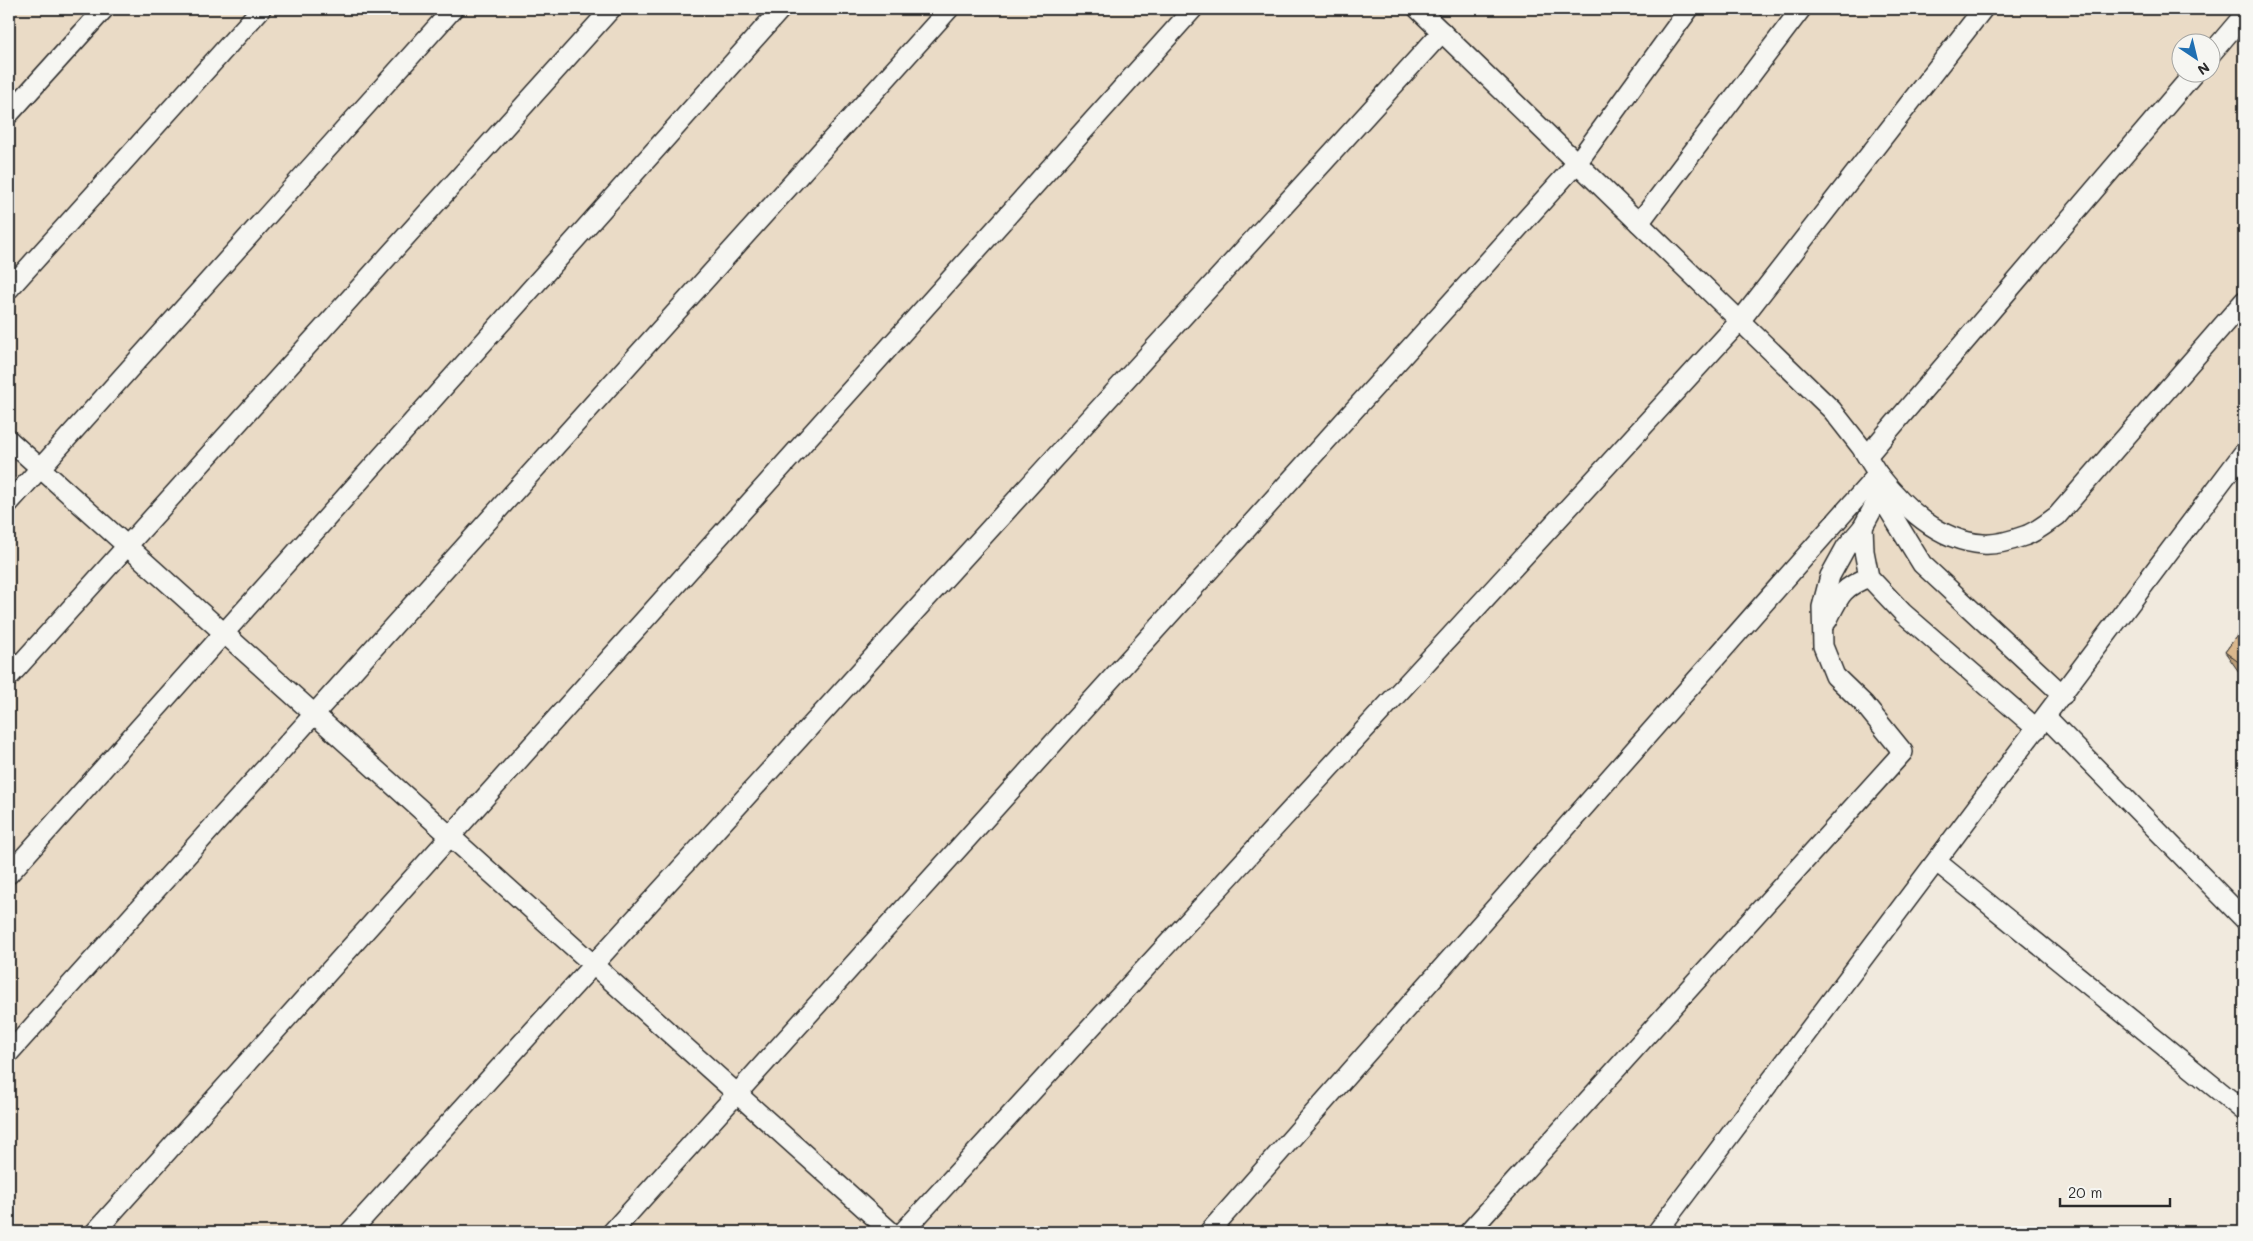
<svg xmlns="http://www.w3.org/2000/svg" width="2253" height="1241" font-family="Mali,sans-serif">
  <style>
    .built { fill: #eadbc6; fill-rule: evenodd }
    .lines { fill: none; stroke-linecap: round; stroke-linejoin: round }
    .lane-casing { stroke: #2b2b2b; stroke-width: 22 }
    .lane { stroke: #f6f6f2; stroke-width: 19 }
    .wall { fill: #bc9e79; stroke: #2b2b2b }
    .building { fill: #dbb88d; stroke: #2b2b2b }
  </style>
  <rect width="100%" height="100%" fill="#f1eade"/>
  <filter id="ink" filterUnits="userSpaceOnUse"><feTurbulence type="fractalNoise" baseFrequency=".02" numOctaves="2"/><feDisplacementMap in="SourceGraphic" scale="10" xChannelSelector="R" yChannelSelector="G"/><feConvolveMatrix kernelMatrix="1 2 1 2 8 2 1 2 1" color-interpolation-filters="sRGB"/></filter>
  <g filter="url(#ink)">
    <path class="built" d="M9,9h2235v443l-592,780h-1643zM2180,42h30v30h-30z"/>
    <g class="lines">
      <defs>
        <g id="lane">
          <path d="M1418,9l414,401 29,37 17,27v25l-15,28 -17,20 -16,29 -8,31 1,39 12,30 29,28 39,48 -434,480"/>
          <path d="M2210,55l34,-40"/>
          <path d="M9,114l95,-105"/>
          <path d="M1639,223l162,-214"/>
          <path d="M9,289l252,-280"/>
          <path d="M9,440l882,792"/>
          <path d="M1867,456l328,-384"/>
          <path d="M1878,474c26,33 60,67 105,70 12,1 30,-4 41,-8 11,-3 23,-13 33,-20l187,-215"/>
          <path d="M1881,486l6,21 35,57 141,131"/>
          <path d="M9,503l444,-494"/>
          <path d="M1863,527l1,24 5,26 34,36 134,116"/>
          <path d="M1827,621c13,-26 14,-33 42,-44"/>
          <path d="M9,677l602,-668"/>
          <path d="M2046,717l198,202"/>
          <path d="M1937,862l307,249"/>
          <path d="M9,874l772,-865"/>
          <path d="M9,1053l940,-1044"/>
          <path d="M95,1232l1098,-1223"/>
          <path d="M350,1232l1092,-1200"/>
          <path d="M612,1232l965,-1069 112,-154"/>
          <path d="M903,1232l837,-911 243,-312"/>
          <path d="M1209,1232l669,-758"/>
          <path d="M1657,1232l587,-780"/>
        </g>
      </defs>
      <use href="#lane" class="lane-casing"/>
      <use href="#lane" class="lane"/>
    </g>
    <path class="wall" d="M2244,626v51l-3,-2 -16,-23z"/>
    <path class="building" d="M2244,626v40l-19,-14z"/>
  </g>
  <rect width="2253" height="1241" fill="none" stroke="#f6f6f2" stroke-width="30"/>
  <rect x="15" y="15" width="2223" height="1211" fill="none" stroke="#2b2b2b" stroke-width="2" filter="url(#ink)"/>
  <g transform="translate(2196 58) rotate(145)"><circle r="24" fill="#f6f6f2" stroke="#a5a5a2"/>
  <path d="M0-4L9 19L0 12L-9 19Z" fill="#1f6fb2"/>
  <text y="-8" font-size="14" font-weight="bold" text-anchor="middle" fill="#2b2b2b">N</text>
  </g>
  <path d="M2060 1198v8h110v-8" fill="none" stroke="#2b2b2b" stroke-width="2.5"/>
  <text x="2068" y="1198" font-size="15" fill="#2b2b2b" stroke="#f6f6f2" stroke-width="4" paint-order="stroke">20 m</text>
</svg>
